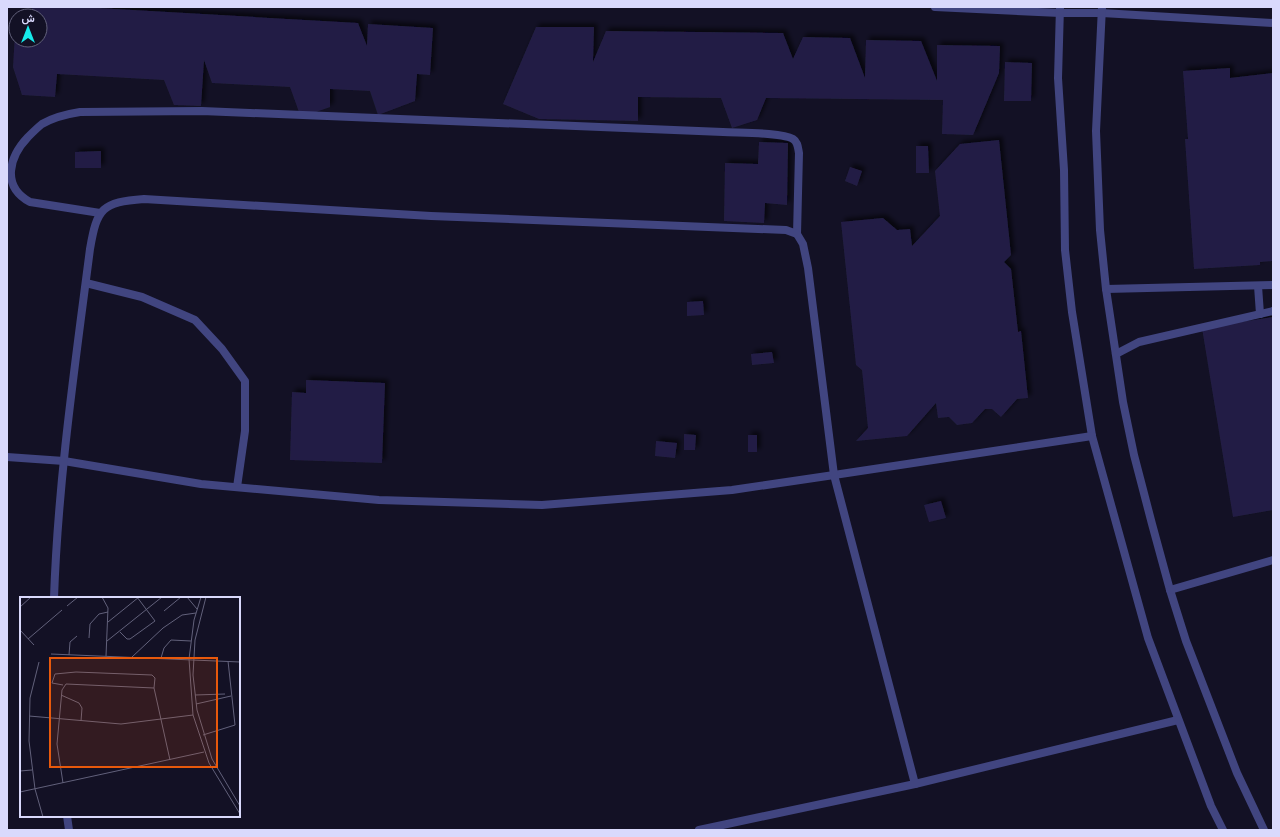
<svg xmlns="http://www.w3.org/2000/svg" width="1280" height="837" font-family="Signika,Vazirmatn,sans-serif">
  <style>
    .building { fill: #231f44; filter: url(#shadow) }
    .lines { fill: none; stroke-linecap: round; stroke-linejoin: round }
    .minor { stroke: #414580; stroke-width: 8 }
    .inset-road { fill: none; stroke: #62617b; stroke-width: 1 }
    .view { fill: #e8590c; fill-opacity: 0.15; stroke: #e8590c; stroke-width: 2 }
    .inset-edge { fill: none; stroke: #d9d9fc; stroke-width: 2 }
  </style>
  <defs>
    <filter id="shadow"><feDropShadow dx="3.5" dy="-3.5" stdDeviation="2" flood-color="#0009"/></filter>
  </defs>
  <rect width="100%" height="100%" fill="#131125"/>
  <g class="building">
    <path d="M32,7h48l278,16 9,23 1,-22 65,4 -3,47 -13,-1 -2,27 -37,14 -8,-24 -40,-2v18l-17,6 -14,-1 -9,-25 -78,-4 -8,-23 -3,46 -27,-1 -10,-25 -107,-6 -2,23 -33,-2 -9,-28 2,-34h1v7h24v-24h-8z"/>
    <path d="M536,27h58l-1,35 13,-31 177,2 10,26 10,-22 47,1 15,40 1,-38 55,1 16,40v-36l63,1 -1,27 -26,62 -31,-1 1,-34 -177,-2 -9,22 -25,8 -11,-30 -83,-1v24l-99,-2 -36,-15z"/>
    <path d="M1005,62l27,1 -1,38h-27z"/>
    <path d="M1230,68v10l43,-5v188l-13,1v3l-66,4 -9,-130h3l-5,-68z"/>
    <path d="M999,140l12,115 -7,7 7,7 7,63 3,-1 7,67 -11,1 -16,18 -9,-8h-7l-13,14 -15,2 -8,-8 -11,1 -2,-15 -29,33 -51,5 12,-13 -6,-58 -6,-5 -15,-143 42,-4 14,12 13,-1 2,17 28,-30 -5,-45 25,-27z"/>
    <path d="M759,142l29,1 -1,62 -22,-2 -1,20 -40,-2 1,-58 33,1z"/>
    <path d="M916,146h12l1,27h-13z"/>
    <path d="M101,151v17h-26v-16z"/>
    <path d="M850,167l12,4 -5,15 -12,-5z"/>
    <path d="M703,301l1,14 -17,1v-14z"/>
    <path d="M1273,317v193l-40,7 -31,-189z"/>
    <path d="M772,352l2,11 -22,2 -1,-11z"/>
    <path d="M306,380l79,3 -3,80 -92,-3 2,-68 14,1z"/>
    <path d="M684,434l12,1 -1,15h-11z"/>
    <rect x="748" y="435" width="9" height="17"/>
    <path d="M656,441l21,2 -2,15 -20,-2z"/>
    <path d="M941,501l5,17 -17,4 -5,-17z"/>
  </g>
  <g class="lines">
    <g class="minor">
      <path d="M935,7l125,6h42l171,10"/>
      <path d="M1060,7l-2,71 6,92 1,80 7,62 20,124 56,202 63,168 12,24"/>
      <path d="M1102,7l-6,124 4,99 6,59 17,113 11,53 18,69 18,66 16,51 51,132 27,57"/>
      <path d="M100,213l-70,-11c-29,-16 -21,-45 -2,-65 4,-4 9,-9 14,-13 12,-7 25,-10 38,-12l122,-1 521,21c16,1 58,0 70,7 5,3 5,9 6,14l-2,81"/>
      <path d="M86,283l56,14 53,23 27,29 23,32v50l-8,56"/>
      <path d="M1258,286l2,28"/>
      <path d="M1106,289l167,-4"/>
      <path d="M1116,354l23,-12 134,-31"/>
      <path d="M7,457l57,4 137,23 178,16 163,5 190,-15 102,-15 258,-39"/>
      <path d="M1170,590l103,-30"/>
      <path d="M54,598c4,-117 21,-233 36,-349 7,-41 12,-47 54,-50l287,17 355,14 11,4 6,10 5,24 26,207 81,309"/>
      <path d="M67,816l2,14"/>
      <path d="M699,830l216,-46 263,-64"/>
    </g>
  </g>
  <g transform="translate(20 597)">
    <rect width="220" height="220" fill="#131125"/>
    <path class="inset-road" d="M82,0l6,11 -2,48M167,0l10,12M181,0l-7,23 -5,39 4,56 16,48 31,51M186,0l-11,43 -2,35 4,35 15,49 28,47M47,9l11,-9M0,10l11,-10M144,14l17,-14M88,25l31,-25M0,33l14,15M100,35l7,7h3l25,-18 -18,-24M69,41l1,-14 9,-10 9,-2M8,42l34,-29M87,44l55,-44M31,57l189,8M49,58l1,-13 7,-6M112,60l31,-29 19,-13 14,-2M141,61l3,-10 7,-8 20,1M19,65l-9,36 -1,43 6,48 8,28M43,88l-11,-2 3,-9 21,-2 76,3 3,3 -1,10M41,98l18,8 3,5 -1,13M175,98l30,-1M176,107l35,-8M9,119l92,8 72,-9M183,138l32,-10 -7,-64M0,174l12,-1M43,186l-6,-39 5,-54 4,-6 88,4 16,72M0,195l184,-40"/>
    <path class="view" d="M30,61h167v109h-167z"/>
    <rect width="220" height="220" class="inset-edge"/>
  </g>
  <rect width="1280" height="837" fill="none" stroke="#d9d9fc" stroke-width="16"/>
  <g transform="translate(28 28)"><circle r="19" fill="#131125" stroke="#62617b"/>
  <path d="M0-3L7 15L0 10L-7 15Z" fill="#16eaea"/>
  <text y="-6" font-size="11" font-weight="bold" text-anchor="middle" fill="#d9d9fc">ش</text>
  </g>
</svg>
